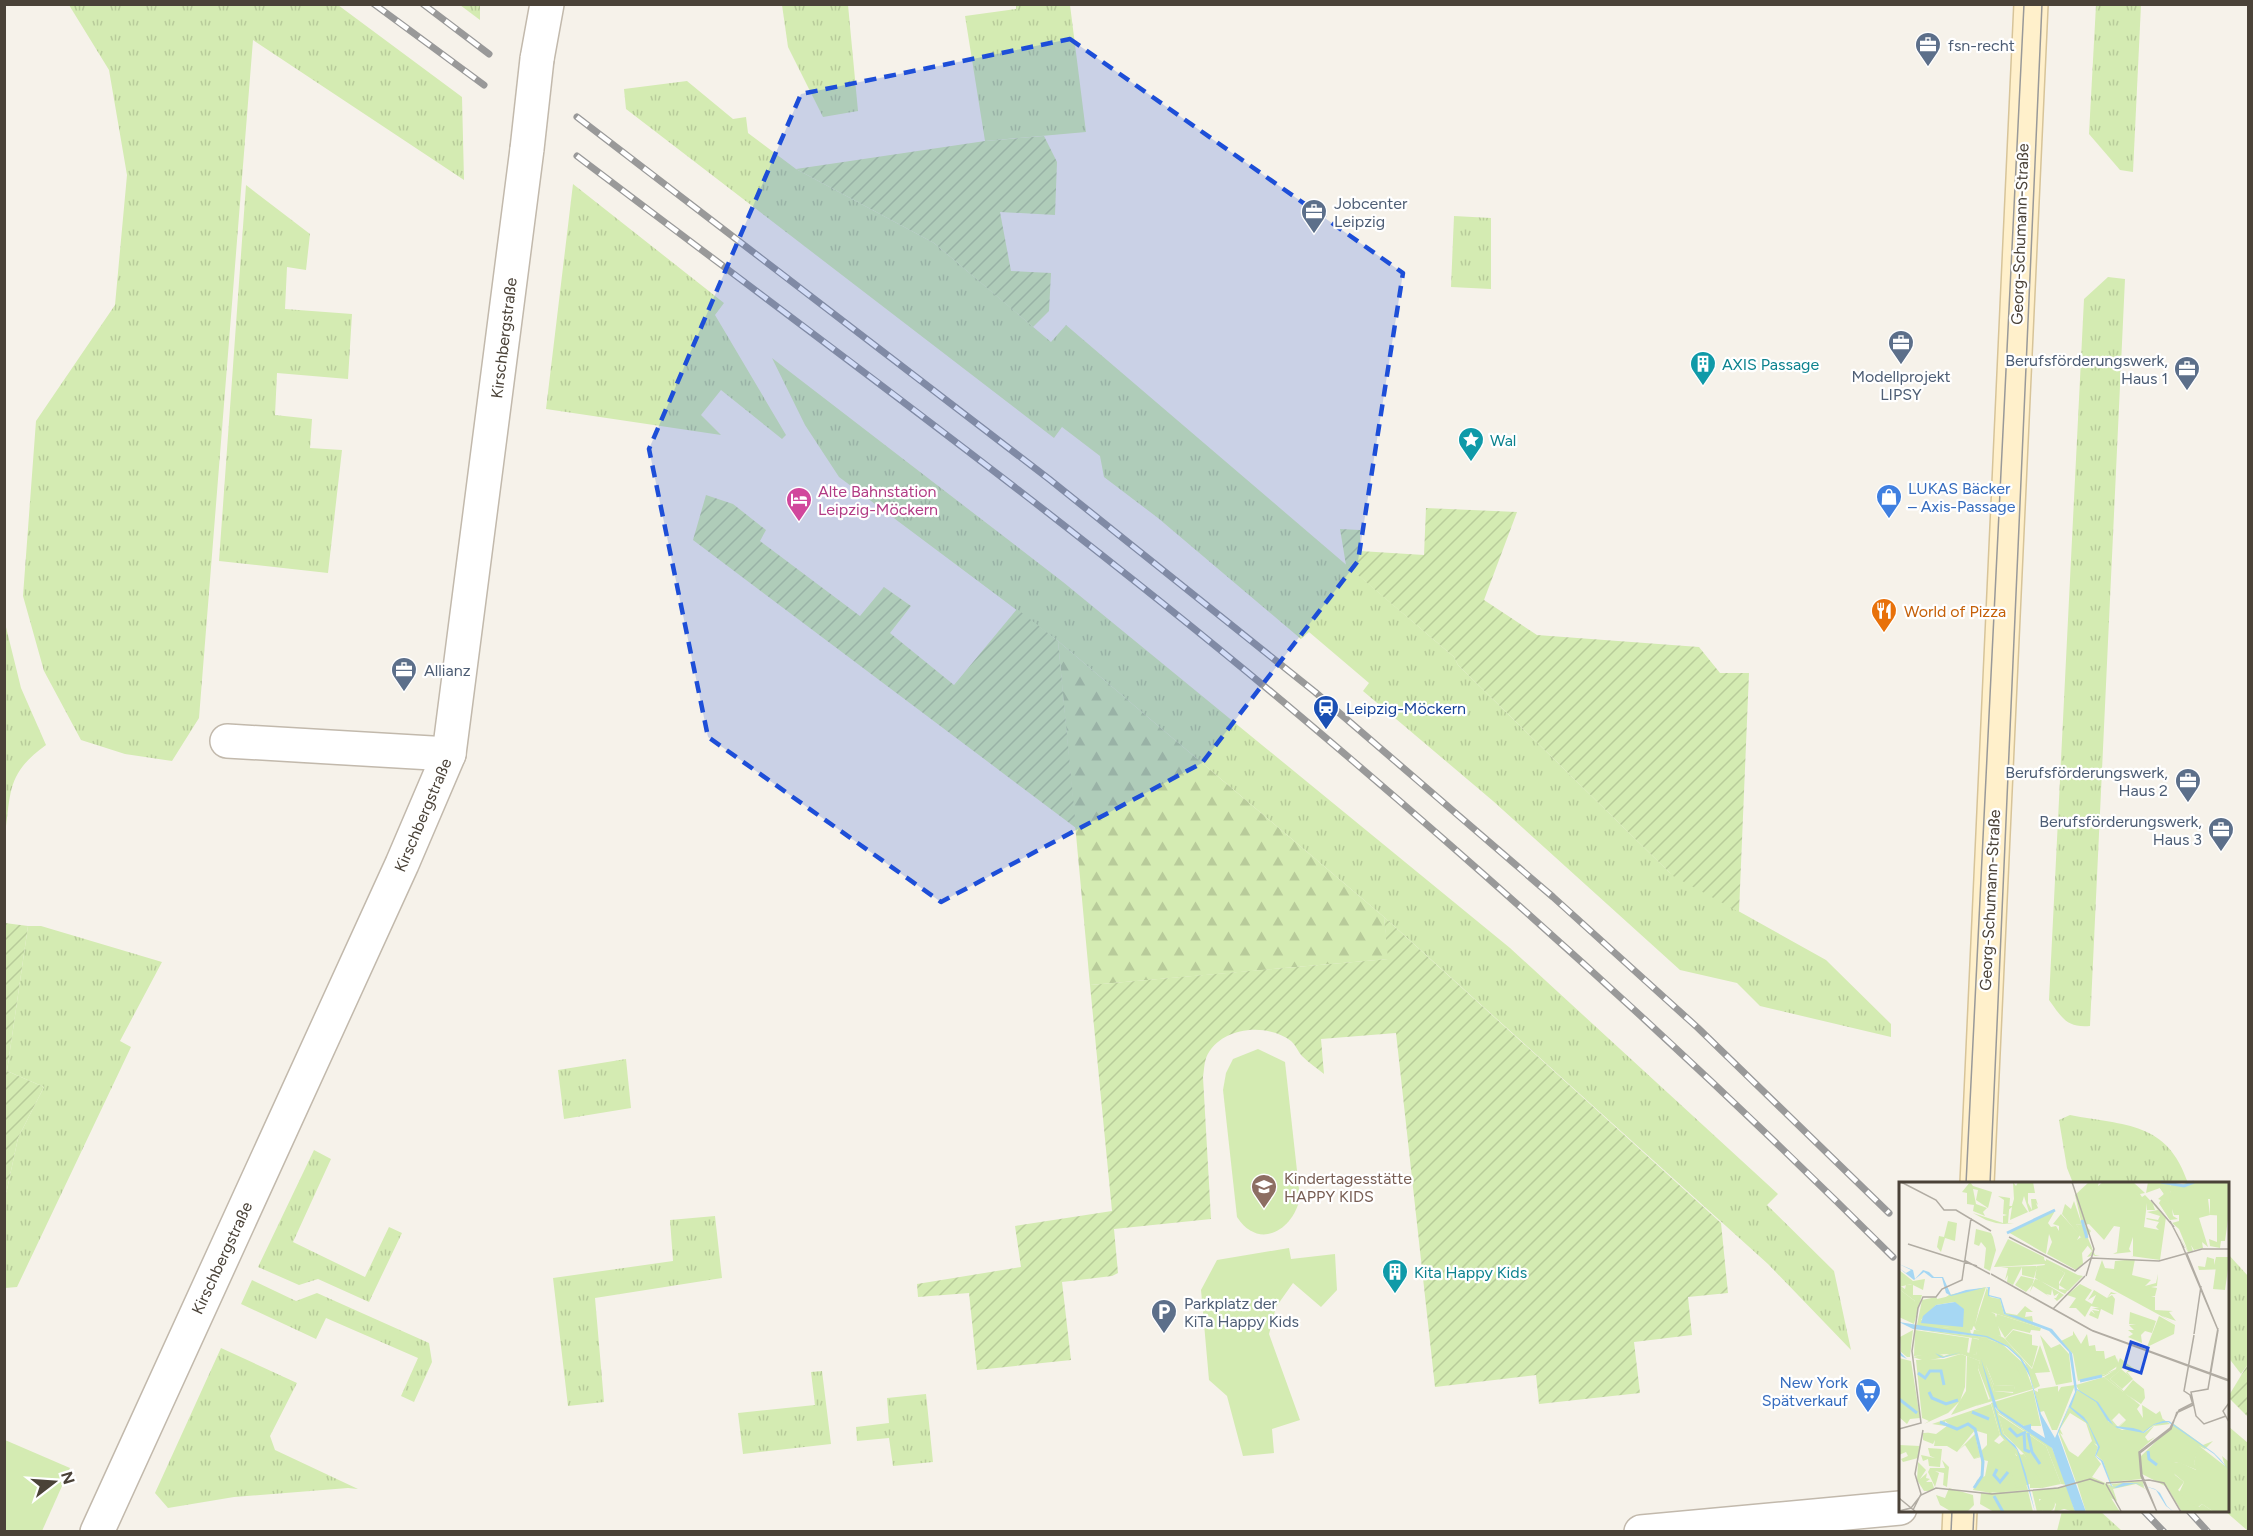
<svg xmlns="http://www.w3.org/2000/svg" width="2253" height="1536" font-family="Figtree,sans-serif">
  <style>
    .grass { fill: url(#grass-tufts) }
    .forest { fill: url(#forest-firs) }
    .park { fill: #d4ebb2 }
    .garden { fill: url(#garden-furrows) }
    .lines { fill: none; stroke-linecap: round; stroke-linejoin: round }
    .minor-casing { stroke: #c2b9ac; stroke-width: 36 }
    .secondary-casing { stroke: #d7c499; stroke-width: 36 }
    .minor { stroke: #fff; stroke-width: 33 }
    .secondary { stroke: #fff0cb; stroke-width: 33 }
    .tram { stroke: #999; stroke-width: 1.5 }
    .rail-casing { stroke: #999; stroke-width: 7 }
    .rail { stroke: #fff; stroke-width: 4.5; stroke-dasharray: 14; stroke-linecap: butt }
    .minor-bridge-casing { stroke: #c2b9ac; stroke-width: 36; stroke-linecap: butt }
    .minor-bridge { stroke: #fff; stroke-width: 33 }
    .marked { fill: #1d4ed8; fill-opacity: 0.2; stroke: #1d4ed8; stroke-width: 4.5; stroke-dasharray: 12 8; stroke-linejoin: round }
    .labels { text-anchor: middle; dominant-baseline: central; stroke-width: 4.5; stroke-linejoin: round; paint-order: stroke }
    .service-label { font-size: 16px; fill: #4e5e75; stroke: #fff; text-anchor: start }
    .street-label { font-size: 16px; fill: #4a4238; stroke: #fff }
    .culture-label { font-size: 16px; fill: #0d838f; stroke: #fff; text-anchor: start }
    .shop-label { font-size: 16px; fill: #366cbe; stroke: #fff; text-anchor: start }
    .hotel-label { font-size: 16px; fill: #b23c85; stroke: #fff; text-anchor: start }
    .food-label { font-size: 16px; fill: #c56008; stroke: #fff; text-anchor: start }
    .transit-label { font-size: 16px; fill: #164399; stroke: #fff; text-anchor: start }
    .education-label { font-size: 16px; fill: #785e54; stroke: #fff; text-anchor: start }
    .inset-river { fill: none; stroke: #a6d7f3; stroke-width: 3 }
    .inset-road { fill: none; stroke: #b1aca3; stroke-width: 1.5 }
    .view { fill: #1d4ed8; fill-opacity: 0.15; stroke: #1d4ed8; stroke-width: 3 }
    .inset-edge { fill: none; stroke: #4a4238; stroke-width: 3 }
  </style>
  <defs>
    <pattern id="grass-tufts" width="24" height="20" patternUnits="userSpaceOnUse" patternTransform="scale(1.5)"><rect width="24" height="20" fill="#d4ebb2"/><path d="M3 7l-1-3M5 7V3M7 7l1-3M15 17l-1-3M17 17v-4M19 17l1-3" fill="none" stroke="#b8cb9a"/></pattern>
    <pattern id="forest-firs" width="22" height="20" patternUnits="userSpaceOnUse" patternTransform="scale(1.5)"><rect width="22" height="20" fill="#d4ebb2"/><path d="M5 1l3.5 6h-7zM16 11l3.5 6h-7z" fill="#b8cb9a"/></pattern>
    <pattern id="garden-furrows" width="10" height="10" patternUnits="userSpaceOnUse" patternTransform="scale(1.5)"><rect width="10" height="10" fill="#d4ebb2"/><path d="M-1 1l2-2M0 10L10 0M9 11l2-2" fill="none" stroke="#b8cb9a"/></pattern>
  </defs>
  <rect width="100%" height="100%" fill="#f6f2ea"/>
  <g class="grass">
    <path d="M69,5h269l124,92 2,83 -211,-140 -54,678 -27,43 -47,-7 -44,-14 -37,-69 -21,-75 13,-175 79,-116 12,-130 -18,-105z"/>
    <path d="M460,5h20v15z"/>
    <path d="M782,5h66l10,106 -35,6 -35,-70z"/>
    <path d="M1016,5h54l16,127 -101,9 -20,-125 51,-7z"/>
    <path d="M2096,5h45l-8,167 -13,-2 -31,-36z"/>
    <path d="M687,81l46,38 13,-2 2,16 48,36 138,74 117,99 15,-17 388,332 4,8 212,208 156,87 65,64v13l-131,-31 -23,-23 -57,-13 -187,-169 -130,-110 6,-8 -60,-51 -8,7 -143,-121 -54,-41 -4,-21 -38,-29 -8,11 -428,-329 -2,-20z"/>
    <path d="M573,184l151,119 -9,12 71,120 -4,4 -61,-49 -20,25 20,20 -175,-26z"/>
    <path d="M246,185l64,49 -4,36 -19,-3 -2,42 67,5 -4,65 -71,-6 -2,42 37,4 -2,29 32,2 -14,123 -109,-12z"/>
    <path d="M1454,216l37,2v71l-40,-2z"/>
    <path d="M2108,277l17,2 -35,747c-23,2 -28,-8 -41,-26l35,-701z"/>
    <path d="M772,358l291,224 447,366 268,246 -11,11 67,66 17,79 -83,-86 -384,-347 -326,-276 -219,-164 -34,-52z"/>
    <path d="M5,623l16,65 25,57c-39,28 -35,46 -41,90z"/>
    <path d="M28,926h13l121,36 -42,79 11,6 -114,240 -12,1v-89l13,-61 26,-51 -37,-16z"/>
    <path d="M626,1059l5,49 -67,11 -6,-49z"/>
    <path d="M2070,1115c56,11 97,6 118,68h-115l-6,-15 -8,-48z"/>
    <path d="M314,1150l17,9 -38,83 72,35 24,-50 13,6 -33,69 -51,-23 -19,6 -41,-18z"/>
    <path d="M715,1216l7,62 -127,20 9,104 -36,4 -15,-128 120,-17 -3,-41z"/>
    <path d="M2228,1254l20,22v88l-7,10 -13,-17z"/>
    <path d="M252,1280l44,21 21,-8 112,50 3,19 -18,40 -13,-6 17,-38 -92,-40 -10,21 -75,-35z"/>
    <path d="M221,1348l76,35 -27,53 5,14 83,39 -10,-1 -114,9 -66,11 -13,-15z"/>
    <path d="M822,1371l9,73 -88,10 -5,-41 77,-8 -4,-33z"/>
    <path d="M926,1394l7,68 -40,4 -4,-28 -32,3 -1,-14 33,-4 -2,-25z"/>
    <path d="M2228,1426l20,17v88l-23,-20 3,-1z"/>
    <path d="M2062,1511h38l22,20h-65z"/>
  </g>
  <path class="forest" d="M1058,641l326,276 5,42 -299,26z"/>
  <g class="park">
    <path d="M1258,1049l27,13 15,136c-7,32 -41,53 -63,19l-14,-127 3,-17 7,-14z"/>
    <path d="M1289,1248l2,11 44,-5 2,36 -16,17 -28,-24 -17,24 -7,27 31,86 -28,9 2,24 -31,3 -16,-60 -18,-16 -8,-90 16,-30z"/>
    <path d="M5,1440l65,28 -28,63h-37z"/>
  </g>
  <g class="garden">
    <path d="M1044,136l13,26 -2,53 -55,-3 11,59 40,2 -2,38 -16,16 -99,-84 -138,-74 189,-28z"/>
    <path d="M706,495l27,9 33,26 -6,11 100,75 24,-29 27,19 -21,27 64,52 63,-76 41,32 18,187 -383,-288z"/>
    <path d="M1426,508l91,4 -33,88 53,35 162,12 21,26h29l-10,239 -66,-36 -215,-211 -4,-8 -108,-92 -6,-36 20,1v21l64,4z"/>
    <path d="M1384,917l337,306 7,70 -40,4 4,38 -58,7 6,51 -101,11 -3,-29 -101,12 -39,-354 -75,6 3,35c-7,-6 -15,-11 -22,-18 -4,-4 -6,-11 -11,-15 -25,-19 -72,-14 -85,17 -2,6 -2,13 -3,19l8,142 -97,10 4,44 -6,3 -50,6 9,78 -94,10 -8,-77 -51,4 -1,-13 104,-17 -6,-41 97,-15 -22,-226 298,-26z"/>
    <path d="M5,923l23,3 -21,145 37,16 -26,51 -13,61z"/>
    <path d="M2248,1364v53l-20,-20z"/>
  </g>
  <g class="lines">
    <defs>
      <g id="minor">
        <path d="M537,59l10,-55"/>
        <path d="M227,741l222,13"/>
        <path d="M97,1532l305,-668 47,-110 78,-605"/>
        <path d="M1641,1532l259,-24"/>
      </g>
      <g id="secondary">
        <path d="M1977,1184l54,-1180"/>
        <path d="M1959,1532l1,-22"/>
      </g>
    </defs>
    <use href="#minor" class="minor-casing"/>
    <use href="#secondary" class="secondary-casing"/>
    <use href="#minor" class="minor"/>
    <use href="#secondary" class="secondary"/>
    <g class="tram">
      <path d="M1966,1184l58,-1180"/>
      <path d="M1990,1184l52,-1180"/>
      <path d="M1951,1532l1,-22"/>
      <path d="M1973,1532l1,-22"/>
    </g>
    <defs>
      <g id="rail">
        <path d="M374,4l110,81"/>
        <path d="M423,4l66,50"/>
        <path d="M577,117l472,362 266,213 238,205 145,131 191,185"/>
        <path d="M577,156c243,184 490,364 723,560 205,173 403,352 593,541"/>
        <path d="M2143,1510l21,22"/>
        <path d="M2188,1510l20,22"/>
      </g>
    </defs>
    <use href="#rail" class="rail-casing"/>
    <use href="#rail" class="rail"/>
    <defs>
      <path id="minor-bridge" d="M527,149l10,-90"/>
    </defs>
    <use href="#minor-bridge" class="minor-bridge-casing"/>
    <use href="#minor-bridge" class="minor-bridge"/>
  </g>
  <path class="marked" d="M1070,39l333,234 -45,288 -156,202 -261,139 -233,-165 -59,-288 152,-355z"/>
  <defs>
    <symbol id="office-pin" viewBox="-11 -11 22 30"><path d="M0 17L-7.5 6A9.5 9.5 0 1 1 7.5 6Z" fill="#5c6f8a" stroke="#fff"/><path d="M-6-3h4V-5.5h4V-3h4V5H-6ZM-1-4.5V-3h2v-1.5ZM-6 0V1H6V0Z" fill="#fff"/></symbol>
    <symbol id="building-pin" viewBox="-11 -11 22 30"><path d="M0 17L-7.5 6A9.5 9.5 0 1 1 7.5 6Z" fill="#0f9aa8" stroke="#fff"/><path d="M-4-6H4V6H1V3H-1V6H-4ZM-2.5-4.3h1.7v1.8h-1.7ZM.8-4.3h1.7v1.8H.8ZM-2.5-1h1.7V.8h-1.7ZM.8-1h1.7V.8H.8Z" fill="#fff"/></symbol>
    <symbol id="sight-pin" viewBox="-11 -11 22 30"><path d="M0 17L-7.5 6A9.5 9.5 0 1 1 7.5 6Z" fill="#0f9aa8" stroke="#fff"/><path d="M0-6L1.8-2.2L6-1.7L2.9 1.2L3.7 5.4L0 3.3L-3.7 5.4L-2.9 1.2L-6-1.7L-1.8-2.2Z" fill="#fff"/></symbol>
    <symbol id="shop-pin" viewBox="-11 -11 22 30"><path d="M0 17L-7.5 6A9.5 9.5 0 1 1 7.5 6Z" fill="#3f7fe0" stroke="#fff"/><path d="M-5-2.5h2.3a2.7 3.5 0 0 1 5.4 0H5L5.5 6h-11ZM-1.5-2.5h3a1.5 2.3 0 0 0-3 0Z" fill="#fff"/></symbol>
    <symbol id="hotel-pin" viewBox="-11 -11 22 30"><path d="M0 17L-7.5 6A9.5 9.5 0 1 1 7.5 6Z" fill="#d1479c" stroke="#fff"/><path d="M-6-4.5h1.5V1H6V5H4.5V3h-9V5H-6ZM-4 0a1.8 1.8 0 1 1 3.6 0ZM.5 0V-2.5h3Q6-2.5 6 0Z" fill="#fff"/></symbol>
    <symbol id="restaurant-pin" viewBox="-11 -11 22 30"><path d="M0 17L-7.5 6A9.5 9.5 0 1 1 7.5 6Z" fill="#e8710a" stroke="#fff"/><path d="M-5-6h1v4h1v-4h1v4h1v-4h1v5L-1.5 .5V6h-2V.5L-5-1ZM5-6V6H3V1.5H1.5Q1.5-4 5-6Z" fill="#fff"/></symbol>
    <symbol id="station-pin" viewBox="-11 -11 22 30"><path d="M0 17L-7.5 6A9.5 9.5 0 1 1 7.5 6Z" fill="#1a4fb4" stroke="#fff"/><path d="M-3-6H3Q5-6 5-4V2Q5 4 3 4L4.5 6H3L1.5 4h-3L-3 6H-4.5L-3 4Q-5 4-5 2V-4Q-5-6-3-6ZM-3.5-4v3h7v-3ZM-3.5 1v1.5H-2V1ZM2 1v1.5H3.5V1Z" fill="#fff"/></symbol>
    <symbol id="school-pin" viewBox="-11 -11 22 30"><path d="M0 17L-7.5 6A9.5 9.5 0 1 1 7.5 6Z" fill="#8d6e63" stroke="#fff"/><path d="M0-5L7-2L0 1L-7-2ZM-4 1L0 2.5L4 1V4Q0 6-4 4Z" fill="#fff"/></symbol>
    <symbol id="parking-pin" viewBox="-11 -11 22 30"><path d="M0 17L-7.5 6A9.5 9.5 0 1 1 7.5 6Z" fill="#5c6f8a" stroke="#fff"/><path d="M-3.5-5.5H1a3.5 3.5 0 0 1 0 7H-1V5.5H-3.5ZM-1-3.4V-.6H.8a1.4 1.4 0 0 0 0-2.8Z" fill="#fff"/></symbol>
    <symbol id="supermarket-pin" viewBox="-11 -11 22 30"><path d="M0 17L-7.5 6A9.5 9.5 0 1 1 7.5 6Z" fill="#3f7fe0" stroke="#fff"/><path d="M-6-5.5h2.5l.6 2H6L4.5 2H-2.5L-4.4-4H-6ZM-1.5 3.2a1.3 1.3 0 1 0 .1 0ZM3 3.2a1.3 1.3 0 1 0 .1 0Z" fill="#fff"/></symbol>
  </defs>
  <g fill-rule="evenodd">
    <use href="#office-pin" x="1913" y="30" width="30" height="40"/>
    <use href="#office-pin" x="1299" y="197" width="30" height="40"/>
    <use href="#office-pin" x="1886" y="328" width="30" height="40"/>
    <use href="#building-pin" x="1688" y="349" width="30" height="40"/>
    <use href="#office-pin" x="2172" y="354" width="30" height="40"/>
    <use href="#sight-pin" x="1456" y="425" width="30" height="40"/>
    <use href="#shop-pin" x="1874" y="482" width="30" height="40"/>
    <use href="#hotel-pin" x="784" y="485" width="30" height="40"/>
    <use href="#restaurant-pin" x="1869" y="596" width="30" height="40"/>
    <use href="#office-pin" x="389" y="655" width="30" height="40"/>
    <use href="#station-pin" x="1311" y="693" width="30" height="40"/>
    <use href="#office-pin" x="2173" y="766" width="30" height="40"/>
    <use href="#office-pin" x="2206" y="815" width="30" height="40"/>
    <use href="#school-pin" x="1249" y="1172" width="30" height="40"/>
    <use href="#building-pin" x="1380" y="1257" width="30" height="40"/>
    <use href="#parking-pin" x="1149" y="1297" width="30" height="40"/>
    <use href="#supermarket-pin" x="1853" y="1376" width="30" height="40"/>
  </g>
  <g class="labels">
    <g class="service-label">
      <text x="1948" y="45">fsn-recht</text>
      <text x="1334" y="203">Jobcenter<tspan x="1334" dy="18">Leipzig</tspan></text>
      <text x="2168" y="360" text-anchor="end">Berufsförderungswerk,<tspan x="2168" dy="18">Haus 1</tspan></text>
      <text x="1901" y="376" text-anchor="middle">Modellprojekt<tspan x="1901" dy="18">LIPSY</tspan></text>
      <text x="424" y="670">Allianz</text>
      <text x="2168" y="772" text-anchor="end">Berufsförderungswerk,<tspan x="2168" dy="18">Haus 2</tspan></text>
      <text x="2202" y="821" text-anchor="end">Berufsförderungswerk,<tspan x="2202" dy="18">Haus 3</tspan></text>
      <text x="1184" y="1303">Parkplatz der<tspan x="1184" dy="18">KiTa Happy Kids</tspan></text>
    </g>
    <g class="street-label">
      <text transform="translate(2020 234) rotate(-88)">Georg-Schumann-Straße</text>
      <text transform="translate(504 338) rotate(-83)">Kirschbergstraße</text>
      <text transform="translate(423 815) rotate(-67)">Kirschbergstraße</text>
      <text transform="translate(1990 900) rotate(-87)">Georg-Schumann-Straße</text>
      <text transform="translate(222 1258) rotate(-65)">Kirschbergstraße</text>
    </g>
    <g class="culture-label">
      <text x="1722" y="364">AXIS Passage</text>
      <text x="1490" y="440">Wal</text>
      <text x="1414" y="1272">Kita Happy Kids</text>
    </g>
    <g class="shop-label">
      <text x="1908" y="488">LUKAS Bäcker<tspan x="1908" dy="18">– Axis-Passage</tspan></text>
      <text x="1848" y="1382" text-anchor="end">New York<tspan x="1848" dy="18">Spätverkauf</tspan></text>
    </g>
    <g class="hotel-label">
      <text x="818" y="491">Alte Bahnstation<tspan x="818" dy="18">Leipzig-Möckern</tspan></text>
    </g>
    <g class="food-label">
      <text x="1904" y="611">World of Pizza</text>
    </g>
    <g class="transit-label">
      <text x="1346" y="708">Leipzig-Möckern</text>
    </g>
    <g class="education-label">
      <text x="1284" y="1178">Kindertagesstätte<tspan x="1284" dy="18">HAPPY KIDS</tspan></text>
    </g>
  </g>
  <g transform="translate(1899 1182)">
    <rect width="330" height="330" fill="#f6f2ea"/>
    <path d="M190,0h10l-1,4 5,-4h30l12,11 -5,1 2,3 3,-2 21,22 -6,43 -29,-4h2v-19l-4,12 2,3 -18,2 4,-2 3,-25 -6,-1 -10,14 -15,-16 -4,1 6,6 -4,5 8,19 5,1h-5l-2,-1v-5l-2,6 -4,1 5,-6 -16,-27 6,1 -7,-30zM248,21v7h8l-2,-6 5,6 -11,2 13,4 -2,4 -11,-2 -1,1 13,3 -3,5 3,3 -15,-3zM295,0h35v17h-21l2,16 -11,3 9,29 -6,-5 1,6 -9,2 -3,-5 2,6 -5,1 -12,-22 12,21 -9,-22 -7,-6 7,-2v-6h-5l-2,-6 1,7 5,3 -8,1 -11,-17 10,-1 2,-18 10,3zM99,14l12,2 -2,25h6l-10,1 -8,-1 -10,-3 -13,-7 30,10v-7l4,-1 -4,-1 1,-14zM330,30l-4,29h-4l-1,7 -10,-2 -1,-7 8,3v-27zM142,76l24,15 -6,9v7l9,1 -3,4 -30,-16 2,-12 8,-1zM236,77l-3,16 19,5 -6,6 11,-3 2,-9 -1,12 -6,1 6,1 -2,8h-4l4,1v13l18,1 -4,1 7,9 -14,-5 14,8 -81,-44 7,-20 3,8 9,1 1,-8zM102,85l35,-1 1,1 -3,11 -12,-3v-8l-9,18 -6,-3 1,-7 -3,5 3,-12zM122,94l13,3 -2,7 3,-7 4,1 25,15 -7,6 -3,-3h2l3,-5 -5,3 -2,-7 -1,6 -5,-1 4,3 -17,-11 -3,6 2,-7 -6,7 -11,-7zM181,102l12,6 -7,10 7,4 4,-9 -8,5 6,-10 -8,-5 21,13 4,-6 6,2h-6l-4,4 5,-3 3,4 -2,16 -12,-6 -3,10 -9,-4 2,-4 4,3 -3,-4 7,1v-1l-7,-2h7l-8,-2 -6,11 -9,-9h-7l7,-10 -9,-3zM64,111l8,41 -56,-7 5,-3 30,4 14,-25 -9,-3 -20,4 2,-5zM16,147l63,7 23,7 23,21 9,25 -57,17 14,-7 -12,-31 2,-7 -19,-7 -36,7 -12,-4 22,-5 9,4 16,-6 16,5 3,-16zM87,183l8,20 21,1 -2,7 -19,-2zM75,148l17,1 13,7 28,31 8,-24 10,27 -15,1 5,13 -6,3 -9,-26 -17,-17 -35,-12zM219,176v5l2,-5 18,14h-11l6,7 -7,-6 3,-4 -4,-3 -15,13 30,26 -36,-28 11,-7 -11,6 -17,4 15,-5 -9,-6 10,6 13,-6zM176,203l-18,45h-5l-8,-19 -4,1 -6,-22 4,2v-3l20,-3v6l3,-5zM134,208l8,36h-17l-24,-14 -6,-9v4l6,6 17,11 5,4 25,15 5,5 15,37 -6,-1 -15,-38 -48,-33 6,21 17,21 7,35 -10,-33 -18,-22 -9,-32zM76,252l5,22 -6,3 -9,-14 -6,5z" fill="#d4ebb2" fill-rule="evenodd"/>
    <path d="M175,19l8,24 -6,-1 13,19 3,8 -30,-37 3,-10 6,5zM14,102v11h9l-8,29 -15,-7 1,-10 15,-6 -16,-12v-4l6,4 1,-4zM88,105l3,10 10,2 4,15 16,4 -14,-4 -2,-2 -1,-4 3,5 11,2 8,-9 8,6h-7l-1,5 7,-1 1,6 7,2 -18,-5 19,9 -50,-16 4,2 6,22 -25,-6 -2,-4 -4,3 9,-20 -4,16zM14,148l-3,27h-3l-6,-5 -1,-15zM16,148l54,8 -2,15 -53,3zM73,156l18,4v5l-10,-6 -4,14 -7,-1zM92,161l10,3 13,10 14,27 -5,-2 -10,-21zM62,172l5,2 -1,31 -5,14 -12,12 -24,11 5,-3 -7,-3 -6,-58 28,-1zM68,174l13,5 -2,8 11,32 -38,14 15,-24zM0,176l12,3 9,57 -10,1 -3,5 -8,-7zM87,184l8,19 21,1 -1,6 -20,-1zM222,187l12,10 -11,10 -12,-10zM178,208l20,12 12,20 3,-2 6,7 7,-7 -7,8 4,2 9,-2 13,5 19,-14 7,5 -16,2 -9,11 3,4 7,-4 -16,14 3,28 -32,3 -7,-21 -7,-6 3,-9 -5,-3 4,4 -3,9 6,8 -9,13 22,10 -3,-3 32,-3 1,7 -4,-3 7,5 -11,-6 -23,5 4,12 -41,-19 -18,-51zM171,231l16,10 6,18 -14,16 -9,-6 -9,-18 3,2 -3,-6zM92,222l9,31 -6,6 5,3 5,-4 9,7 15,43 -36,3 -19,-3 4,-10 8,-4 3,-15 -5,-1 1,2 -3,11v-16l-7,2 6,-3 -2,-8 3,3 6,-6v-11l-10,-3 -1,4 -1,-5 -9,-5 -11,4 -10,-8v5l-13,-2zM99,232l48,32 15,38 -19,4 -18,-34 -20,-20zM275,242l29,21 10,-4 -8,8 -6,-3 -5,17 3,7 -20,-8 -6,2 4,11 9,7 -6,8 21,17 3,-3 12,8h-32l-15,-25 -25,-13 -2,-17zM168,304l8,26 -11,-3 -10,3 2,-8 -5,-5h-12l4,13h-6l-5,-21zM129,309l5,21h-39l-14,-8 1,-11z" fill="#d4ebb2" fill-rule="evenodd"/>
    <path d="M317,85l12,2 -3,21 -12,-1z" fill="#d4ebb2"/>
    <path d="M295,0h35v34l-19,-1v-30l-40,6v29l-11,-17 5,-9 -4,-6zM0,88l14,11 12,-2 -2,11 -12,-6 -12,3zM87,105l-14,43 -55,-5 5,-25 14,-3 3,5 10,-7zM55,120l11,8 -2,17 -42,-7 15,-15zM0,107l16,12 -9,9 -7,-2zM231,130l26,9 -4,12 -7,-2 -4,4 1,8 -14,-6 5,-3 -5,-4h6l-5,-5h7l-7,-1zM114,148l19,5v10l6,1 -6,22 -27,-29zM299,263l27,21 -3,-10 7,6v50h-15l-12,-8 -5,4 -18,-15 5,-11 -13,-11v-8l8,-1 17,8 -2,-7zM125,272l16,26 2,8h-12v-4l-14,4 -8,-30zM186,299l17,3 18,28h-34l-9,-29zM140 322a8 8 0 1 1 16 0a8 8 0 1 1-16 0Z" fill="#d4ebb2" fill-rule="evenodd"/>
    <path d="M71,0l3,4 19,6 -4,16 -12,-8 2,-10 -5,-1 3,15 11,4 -4,4 2,4 -12,-5 1,-6 -7,-1v-11l-5,-1zM114,0l3,4 2,-4h15l2,11h-7v10l4,7 -1,-11h5l2,6 -2,-2 2,5 -9,4 -5,-16 -2,7 6,9 -18,8 2,-13 -5,4 1,-5h4l2,-7zM249,0h23l-2,21 -11,-4 6,-5 -4,-6 -14,5zM156,29l-7,12 3,4 5,-1 3,5v-5l-6,-2 8,-10 19,21 -3,5 4,-3 8,7 -7,9 1,11 -7,6 -29,-16 5,-12 -3,-8 -3,20 -38,-22zM49,39l9,2 -2,18 -10,-3 -4,14 -4,-5 2,-11 5,1zM77,47l15,4 2,4 3,13 -6,21 -6,-3 2,-20 -5,-6 -2,4 -5,-2zM109,57l36,18 1,7 -51,3zM308,75l7,2v6l2,-8h13l-1,12 -29,1 -1,-4 7,1zM147,77l32,16 5,1 -15,15 -9,-6 6,-12 -19,-11zM98,132l44,14 -1,3 -9,-1 -1,3 -17,-4 -8,9 -10,-17zM260,134l16,9 -1,9 -27,13zM174,149l8,13 6,-10 2,12 6,-1 1,6h8l1,8 10,-4 4,10 -13,9 -28,7 -5,-27 -12,-13 12,-6zM141,153l11,13 9,-4 9,10 3,28 -16,3zM205,195l36,28 -3,4 6,9 -1,-13 14,9 4,-3 3,9 -20,12 -24,-5 7,-7 -7,-7 -9,9 -12,-19 -17,-9 -5,-9zM234,198l11,9 1,9 -4,6 -18,-12zM52,241l3,6 15,-4 6,5 -18,22 -10,-6h-13l1,-6 -2,4 -10,-4v-7h5l-4,-1 12,2zM0,263l21,1 -2,12 -15,4 -2,-3 7,-3 -2,-4 -7,3zM29,266l14,1 -2,18 -11,-1 -1,-7 -5,2 -2,-6 14,3 -5,-2zM43,278l7,7 -2,20 -4,-2 1,-12 -9,-2 4,2 -4,14 -7,-15 2,-4h15zM19,280l8,8 -6,9 7,-6 -1,5 4,1 -4,3h6l2,6 -4,3h-6l-7,-11zM50,306l24,7 1,10 -7,7h-15l-12,-7 -4,-10 9,3z" fill="#d4ebb2"/>
    <path d="M0,82l14,6 2,9 8,-9 6,2 5,5h9l8,18 15,-5 24,-3 -1,8 12,3 5,16 11,2 35,13 20,24 5,36 21,13 16,24 19,2 7,2 3,2 11,-8 9,-3h6l45,32 6,6 9,11 -15,-16 -46,-32 -15,3 -9,8 -27,-5 -10,-8 -11,-18 -19,-12 -6,17 13,10 4,6 12,24 -4,9 7,5 9,25 3,1 8,-4h11l21,6 5,4 7,13 7,6 -8,-6 -10,-16 -20,-7 -20,5 -5,-2 -10,-25 -6,-5 3,-9 -10,-23 -19,-17 -11,27 28,78h-11l-23,-64 -52,-35 -5,-6 7,27 13,11 3,5 8,24 9,38 -18,-62 -16,-16 -20,-75 -20,-7 -18,6 -3,-1 -5,-4 -10,6h-18l-6,-3 -2,-5 8,8h18l10,-6 8,4 18,-5 20,7 17,50 26,17 7,-2v5l14,9 -15,-61 -10,-18 -13,-12 -21,-10 -73,-8 -14,-7 88,14 21,10 13,12 7,11 13,45 14,24 20,-46 -6,-40 -20,-21 -45,-17 -4,-15 -12,-3v-9l-37,9 -5,-3 -4,-15h-10l-8,-6 -10,8 -15,-12 7,5 5,-3zM56,120l9,7 -1,18 -42,-4 2,-7 13,-11z" fill="#a6d7f3"/>
    <path class="inset-river" d="M262,0l23,4 10,-4M183,38l5,18M108,51l48,-23M19,191l7,5 5,-7h11l3,14M181,199l22,-5M30,210l3,6 14,6 12,-4M0,217l18,14M73,230l17,7M41,240l17,7 11,-5 7,5 8,33 -1,14 -8,12M110,246l8,8 9,-4M129,251l4,19 8,12M125,252l1,16 5,2M249,269l1,8 8,6M98,287l-3,6 6,7 8,-10M95,314l9,16"/>
    <path class="inset-road" d="M2,0l35,18 8,10h12l35,21M173,0l22,67 -8,27M252,18l23,27M271,39l14,27M110,55l66,34 16,-13 68,3 43,-12h27M281,58l38,90 -10,59 -17,3 5,24 8,8 22,-8M9,62l69,22M288,72l31,76M65,78l26,14M92,92l102,57 136,50M115,105l77,43 138,50M154,127l32,-33M295,152l7,-48M311,192l8,-46M330,221l-6,8 6,11M277,231l17,-8 -3,-10 -6,-4 10,-56M0,247l22,-6 -9,-72 6,-43 5,-11h13l6,-8 20,-9 9,-62M207,301l43,-3 15,3 17,29M207,302l15,27M0,316l17,14M14,328l8,-16 -6,-20 8,-44M0,329l12,-3 10,-13 15,-7 56,6 66,-6 32,-9 14,5M258,330l-15,-37 -2,-22 31,-24 6,-17M258,330l-16,-36 -2,-24 31,-24 9,-18 14,-7"/>
    <path class="view" d="M232,160l17,6 -7,25 -17,-6z"/>
    <rect width="330" height="330" class="inset-edge"/>
  </g>
  <rect width="2253" height="1536" fill="none" stroke="#4a4238" stroke-width="12"/>
  <g transform="translate(54 1482) rotate(73)" stroke="#ffffff" stroke-width="4.5" paint-order="stroke">
  <path d="M0-4.5L10 22L0 15L-10 22Z" fill="#4a4238"/>
  <text y="-9" font-size="16" font-weight="bold" text-anchor="middle" fill="#4a4238">N</text>
  </g>
</svg>
